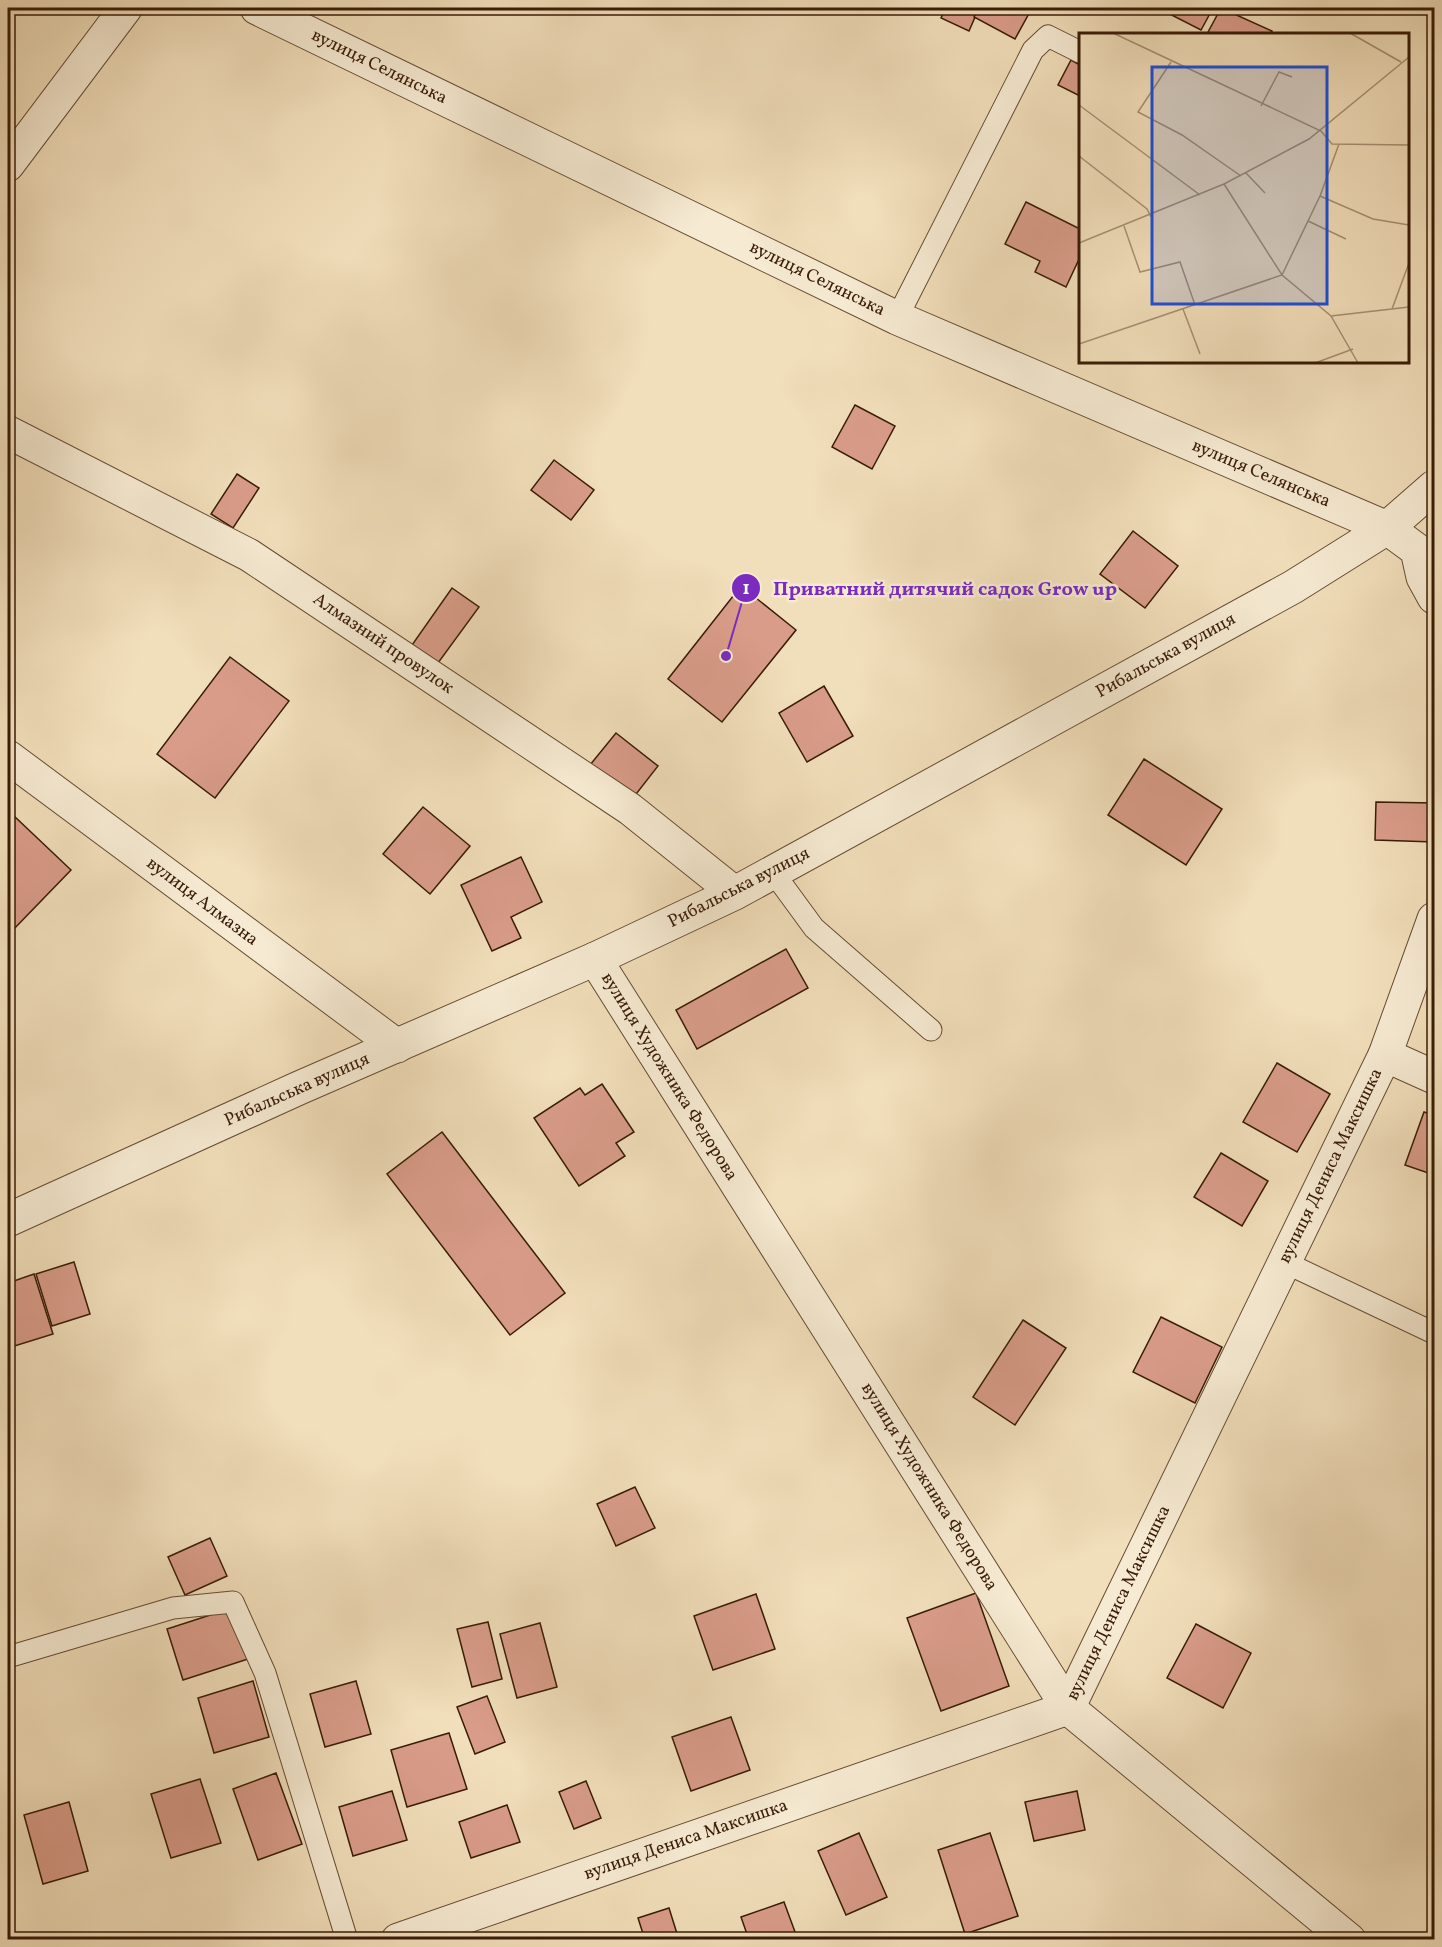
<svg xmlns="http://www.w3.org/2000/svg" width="1442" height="1947" font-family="Vollkorn,serif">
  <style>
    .building { fill: #d99c89; stroke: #391c07; stroke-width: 1.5 }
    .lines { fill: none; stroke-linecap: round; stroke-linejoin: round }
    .service-casing { stroke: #674c34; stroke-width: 23 }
    .pedestrian-casing { stroke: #674c34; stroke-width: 34 }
    .minor-casing { stroke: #674c34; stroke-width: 35 }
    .tertiary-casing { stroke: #674c34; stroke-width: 35 }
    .service { stroke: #f6ead2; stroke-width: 21 }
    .pedestrian { stroke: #f6ead2; stroke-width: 32 }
    .minor { stroke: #f6ead2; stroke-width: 33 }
    .tertiary { stroke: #f6ead2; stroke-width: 33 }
    .labels { text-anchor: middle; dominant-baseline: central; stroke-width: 5; stroke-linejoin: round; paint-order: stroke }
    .street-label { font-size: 18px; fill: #391c07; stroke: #f6ead2 }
    .inset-road { fill: none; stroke: #a79072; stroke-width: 1.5 }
    .view { fill: #1d4ed8; fill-opacity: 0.15; stroke: #1d4ed8; stroke-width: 3 }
    .inset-edge { fill: none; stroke: #391c07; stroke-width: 3 }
    .leader { fill: none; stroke: #7b2cbf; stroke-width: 2 }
    .callout-dot { fill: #7b2cbf; stroke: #f6ead2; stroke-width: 2 }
    .mark-label { font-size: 18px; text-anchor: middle; font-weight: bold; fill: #fff }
    .callout-label { font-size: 20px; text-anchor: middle; font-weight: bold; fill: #7b2cbf; stroke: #f6ead2; stroke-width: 5; stroke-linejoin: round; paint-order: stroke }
  </style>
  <rect width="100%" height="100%" fill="#f1deba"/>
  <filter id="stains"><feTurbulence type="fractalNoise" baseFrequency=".00333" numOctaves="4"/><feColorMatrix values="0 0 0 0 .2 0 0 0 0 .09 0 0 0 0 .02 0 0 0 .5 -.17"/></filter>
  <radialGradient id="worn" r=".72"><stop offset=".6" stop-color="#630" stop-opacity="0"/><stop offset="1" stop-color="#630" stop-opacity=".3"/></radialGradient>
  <g class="building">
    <path d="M946,8h33l-10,23 -28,-13z"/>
    <path d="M979,8h53l-17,31 -41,-22z"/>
    <path d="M1158,8h55l-12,22z"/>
    <path d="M1221,8l51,23 -2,3h-63z"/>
    <path d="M1071,60l9,5v31l-22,-11z"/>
    <path d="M1026,202l54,27v28l-14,30 -31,-15 5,-11 -35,-17z"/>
    <path d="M855,405l40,21 -23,43 -40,-22z"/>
    <path d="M554,460l40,30 -23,30 -40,-30z"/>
    <path d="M237,474l22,14 -26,40 -22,-14z"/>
    <path d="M1133,531l45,35 -33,42 -45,-34z"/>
    <path d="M741,586l55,44 -74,92 -54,-43z"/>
    <path d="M452,588l27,19 -41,56 -26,-18z"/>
    <path d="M230,657l59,44 -74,97 -58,-44z"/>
    <path d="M824,686l29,50 -46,26 -28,-49z"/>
    <path d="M616,733l42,33 -25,32 -43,-33z"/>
    <path d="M1144,759l78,50 -36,56 -78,-50z"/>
    <path d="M1376,802l58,1v39l-59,-2z"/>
    <path d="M423,807l47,39 -40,48 -47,-40z"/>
    <path d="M13,815l58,55 -61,63 -2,-3v-109z"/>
    <path d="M521,857l21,45 -31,15 10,21 -29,13 -31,-66z"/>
    <path d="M786,949l22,39 -111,61 -21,-39z"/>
    <path d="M1277,1063l53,31 -33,58 -54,-30z"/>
    <path d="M602,1084l32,48 -18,11 9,13 -46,30 -45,-68 46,-30 5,7z"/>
    <path d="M1424,1112l10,3v60l-29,-10z"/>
    <path d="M442,1132l123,161 -55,42 -123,-161z"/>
    <path d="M1221,1153l47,28 -26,45 -48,-29z"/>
    <path d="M74,1262l16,52 -38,12 -16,-52z"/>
    <path d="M34,1274l19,60 -45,14v-65z"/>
    <path d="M1161,1317l61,30 -27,56 -62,-31z"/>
    <path d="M1023,1320l43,28 -51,77 -42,-28z"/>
    <path d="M635,1487l20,41 -39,18 -19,-42z"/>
    <path d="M210,1538l17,38 -42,19 -17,-38z"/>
    <path d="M976,1593l33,93 -68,25 -34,-93z"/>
    <path d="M756,1594l19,55 -62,21 -19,-54z"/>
    <path d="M232,1608l16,51 -65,21 -16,-51z"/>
    <path d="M488,1622l14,57 -30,8 -15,-58z"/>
    <path d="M540,1623l17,64 -40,11 -17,-64z"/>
    <path d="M1196,1624l55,29 -28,55 -56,-30z"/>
    <path d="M253,1681l16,56 -55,16 -16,-55z"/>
    <path d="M356,1681l15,53 -46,13 -15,-53z"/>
    <path d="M487,1696l18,46 -30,12 -18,-47z"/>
    <path d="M731,1717l19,53 -59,21 -19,-54z"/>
    <path d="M449,1733l18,56 -60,18 -16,-57z"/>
    <path d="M276,1773l26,71 -44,16 -25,-71z"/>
    <path d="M200,1779l21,64 -50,15 -20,-64z"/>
    <path d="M586,1781l15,37 -27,11 -15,-37z"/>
    <path d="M392,1791l15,49 -54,16 -14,-49z"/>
    <path d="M1077,1791l8,39 -51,11 -9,-39z"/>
    <path d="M69,1802l19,69 -45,13 -19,-69z"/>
    <path d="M507,1805l13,37 -49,16 -12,-36z"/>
    <path d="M859,1833l28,64 -41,18 -28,-64z"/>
    <path d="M990,1833l28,83 -53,18 -27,-84z"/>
    <path d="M784,1902l14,38h-49l-8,-23z"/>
    <path d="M669,1908l10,32h-34l-7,-22z"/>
  </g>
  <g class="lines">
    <defs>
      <g id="service">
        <path d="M897,318l136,-268 15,-14 32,16"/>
        <path d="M773,872l41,56 117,102"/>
        <path d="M1284,1262l150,71"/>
        <path d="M8,1657l165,-49 60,-6 32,71 82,267"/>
      </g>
      <g id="pedestrian">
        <path d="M8,165l118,-157"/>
        <path d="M8,432l241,123 381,254 105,84"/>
      </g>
      <g id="minor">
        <path d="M257,8l640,310 490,210 30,22 6,27 11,20"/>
        <path d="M8,757l389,289"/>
        <path d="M595,959l473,749 281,232"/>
        <path d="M1385,1055l49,22"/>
        <path d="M398,1940l670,-232 317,-653 49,-136"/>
      </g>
      <path id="tertiary" d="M8,1220l291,-132 296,-129 140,-66 558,-306 94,-59 47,-41"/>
    </defs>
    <use href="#service" class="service-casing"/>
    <use href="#pedestrian" class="pedestrian-casing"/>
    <use href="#minor" class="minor-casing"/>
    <use href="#tertiary" class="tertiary-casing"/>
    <use href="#service" class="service"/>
    <use href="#pedestrian" class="pedestrian"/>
    <use href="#minor" class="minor"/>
    <use href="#tertiary" class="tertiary"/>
  </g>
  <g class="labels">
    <g class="street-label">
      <text transform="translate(379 67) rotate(26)">вулиця Селянська</text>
      <text transform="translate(817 279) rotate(26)">вулиця Селянська</text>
      <text transform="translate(1261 474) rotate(23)">вулиця Селянська</text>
      <text transform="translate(383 644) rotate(34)">Алмазний провулок</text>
      <text transform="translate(1166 656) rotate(-29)">Рибальська вулиця</text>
      <text transform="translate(739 888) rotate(-27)">Рибальська вулиця</text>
      <text transform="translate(202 902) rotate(37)">вулиця Алмазна</text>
      <text transform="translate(669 1077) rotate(58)">вулиця Художника Федорова</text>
      <text transform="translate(297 1090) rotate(-24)">Рибальська вулиця</text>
      <text transform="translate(1331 1166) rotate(-64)">вулиця Дениса Максишка</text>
      <text transform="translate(929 1487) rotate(58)">вулиця Художника Федорова</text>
      <text transform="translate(1119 1603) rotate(-64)">вулиця Дениса Максишка</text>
      <text transform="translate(686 1840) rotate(-19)">вулиця Дениса Максишка</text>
    </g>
  </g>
  <g transform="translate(1079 33)">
    <rect width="330" height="330" fill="#f1deba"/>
    <path class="inset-road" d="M34,0l208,98 11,13 77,1M271,0l51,29M92,29l-33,50 44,23 59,41M0,72l121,90M182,73l18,-34 13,5M0,123l68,53 4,8M167,140l19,20M145,151l58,91 49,41 27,47M241,163l53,23 36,6M229,188l38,18M45,193l16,46 40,-10 15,43M0,210l145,-59 85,-45 100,-82M104,276l17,45M313,276l17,-46M252,283l78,-9M0,311l203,-69 38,-79 19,-52M236,330l38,-14"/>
    <path class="view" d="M73,34h175v237h-175z"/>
    <rect width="330" height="330" class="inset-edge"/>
  </g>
  <path class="leader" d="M726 656L746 588"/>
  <g class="callout-dot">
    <circle cx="726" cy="656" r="6"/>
    <circle cx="746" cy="588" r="15"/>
  </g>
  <g class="mark-label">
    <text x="746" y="594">1</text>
  </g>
  <g class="callout-label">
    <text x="945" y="595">Приватний дитячий садок Grow up</text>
  </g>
  <rect width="1442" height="1947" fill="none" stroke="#f1deba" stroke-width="30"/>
  <rect x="9" y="9" width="1424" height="1929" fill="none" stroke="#391c07" stroke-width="3"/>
  <rect x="15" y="15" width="1412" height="1917" fill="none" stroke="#391c07" stroke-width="1.5"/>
  <rect width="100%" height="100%" filter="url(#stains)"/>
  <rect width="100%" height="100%" fill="url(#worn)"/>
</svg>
